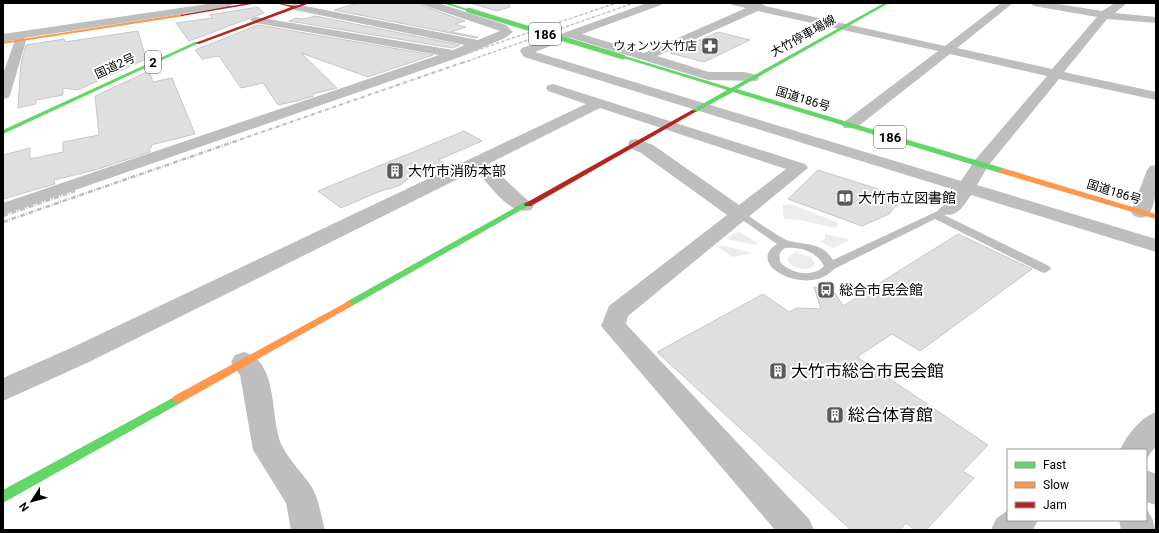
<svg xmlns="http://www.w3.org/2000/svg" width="1159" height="533" font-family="Roboto,'Noto Sans JP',sans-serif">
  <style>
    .green { fill: #ececec }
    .building { fill: #dfdfdf; stroke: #c7c7c7 }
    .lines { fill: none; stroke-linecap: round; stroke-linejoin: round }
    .lane { fill: #bebebe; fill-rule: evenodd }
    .street { fill: #bebebe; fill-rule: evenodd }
    .fast { fill: #63d668; fill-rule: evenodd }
    .slow { fill: #ff974d; fill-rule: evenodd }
    .jam { fill: #b3261e; fill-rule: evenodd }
    .rail-far2 { stroke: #bebebe; stroke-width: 1.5; stroke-dasharray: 3 1 0.5 1; stroke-linecap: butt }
    .rail-far1 { stroke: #bebebe; stroke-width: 2; stroke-dasharray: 4 1.5 0.5 1.5; stroke-linecap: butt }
    .rail { stroke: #bebebe; stroke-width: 2.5; stroke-dasharray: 5 1.5 1 1.5; stroke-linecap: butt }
    .fast-bridge-casing { stroke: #dbdbdb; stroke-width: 5.5; stroke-linecap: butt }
    .fast-bridge { stroke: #63d668; stroke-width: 4.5 }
    .labels { text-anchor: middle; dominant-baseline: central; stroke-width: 4; stroke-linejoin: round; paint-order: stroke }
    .far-street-label { font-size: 12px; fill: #000; stroke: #fff }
    .far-poi-label { font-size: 12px; fill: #000; stroke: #fff; text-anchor: end }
    .shield { fill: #fff; stroke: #4c4c4c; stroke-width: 1 }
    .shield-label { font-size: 13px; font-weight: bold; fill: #000 }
    .poi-label { font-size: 14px; fill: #000; stroke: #fff; text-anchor: start }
    .near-poi-label { font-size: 17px; fill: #000; stroke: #fff; text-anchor: start }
  </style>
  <rect width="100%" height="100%" fill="#fff"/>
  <g class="green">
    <path d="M790,204l49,19 -4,5 -35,-8 -15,-1 -2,-6v-8z"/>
    <path d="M738,231l20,12 -3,2 -29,-6z"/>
    <path d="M825,234l23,5v2l-15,7 -13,-6 5,-3z"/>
    <path d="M722,245l31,8 -21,4 -14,-10z"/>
    <path d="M796,252l15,5 4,7 -2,2c-9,6 -23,2 -26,-8z"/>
  </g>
  <g class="building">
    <path d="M358,3h63l2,3 42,15 -10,3 11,3 -15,5 27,5 -2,1 -142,-28z"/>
    <path d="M470,3h39l1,4 -13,4z"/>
    <path d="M258,7l6,6 -75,28 -13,-18 37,-5 -3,-3z"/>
    <path d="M315,16l145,29 -7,3 -164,-27 7,-3 7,1z"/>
    <path d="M258,25l175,30 -65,22 -67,-24 36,35 -25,6 2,2 -13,4 -23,5 -15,-22 -22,5 -22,-32 -17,3 -7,-9z"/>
    <path d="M138,31l8,28 -68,31 -15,-2v7l-27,5v4l-18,4 3,-45 5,-18 38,-6 1,3z"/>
    <path d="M718,32l32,8 -46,22 -34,-9z"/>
    <path d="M149,71l4,11 19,-4 23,56 -44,11 1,2 -3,1 1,4 -55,18 -41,10 1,4 -52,15v-44l27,-7v11l33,-7v-10l36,-7 -4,-39z"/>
    <path d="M464,131l18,10 -44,19 6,3 -35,15 -8,7 -23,7 -37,16 -23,-17z"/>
    <path d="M818,170l85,27 -14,17 -27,12 -74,-27z"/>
    <path d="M958,234l74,35 -112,82 -28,-17 -35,23 131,88 -25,26 11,7 -48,52h-11l-9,-7 -6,7h-49l-194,-178 106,-58 26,18 8,-4 24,1 -7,-22 18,1 11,18z"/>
  </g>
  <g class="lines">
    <path class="lane" d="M942,209l5,3 -3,3 105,51 2,3 -6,4 -4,-1 -106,-53 -101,50c-25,29 -91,-4 -57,-25l-42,-29 1,-2h8c8,5 37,26 45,28 17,4 33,1 44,19zM785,248c15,-1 31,3 39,18 -11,12 -33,8 -44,-4 -1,-7 -1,-10 5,-14z"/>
    <g class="street">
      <path d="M214,3l19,1 -5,3 -204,31 2,3 -16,54 -2,3 -5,1v-25l12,-34 -12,2v-8z"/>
      <path d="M422,3h16l68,22 7,7 -8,6 -45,19 -457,158v-12l436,-148 -183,-32 -6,-3 2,-2 4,-1 197,33 12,-5 -170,-35 -5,-3 5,-3 183,36 22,-9 -77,-26z"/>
      <path d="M647,3h15l-1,2 -79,29 62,19 102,-45 -14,-3 -1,-2h30l4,3 180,40 56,-43h12l-56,45 95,21 45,-52 -63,-11 -5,-3h23l50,8 13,-8h12l-12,10 41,4v6l-49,-4 -43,53 92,20v8l-97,-21 -71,87 -11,19 179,54v13l-185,-57c-8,12 -14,23 -30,19l-3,-4 10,-9 7,-11 -431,-133 -4,-6 2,-3zM758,11l180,40 -94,71 -2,3 2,3h12l94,-74 97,22 -72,84 -14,21 -426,-129 36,-14 137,42 49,1 2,-3 -2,-3 -13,-3h-35l-52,-16z"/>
      <path d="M553,84l252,80 3,4 -180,148 -2,8 183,195 5,11h-39l-174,-204 8,-20 118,-91 -86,-62 -11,-5 -2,-4 2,-4 6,-1 17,6 86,60 47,-36 -186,-61 -112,56 46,42 -3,4c-25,6 -39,-27 -57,-39l-385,191 -86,39v-23l68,-30 515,-244 -38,-13 -2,-3 2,-3z"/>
      <path d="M1156,165c0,17 2,36 -8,51l-7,2 -7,-2 -3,-4 16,-42 3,-4z"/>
      <path d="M244,352c36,11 25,66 38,94 8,16 22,28 31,43 6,12 8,27 12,41h-34l-5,-27 -33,-53 -13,-75 -9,-13 4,-7z"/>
      <path d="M1156,412v34l-10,13v-9h-26c7,-15 20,-32 36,-38z"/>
      <path d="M1146,470l10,4v31l-10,-3z"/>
      <path d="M1146,508l7,12 2,10h-34l-2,-10h27z"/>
      <path d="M1008,510v10h30l-5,10h-42l5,-11z"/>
    </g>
    <g class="fast">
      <path d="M442,3h7l21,7 -2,1z"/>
      <path d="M884,3h5l-152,86 269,80v4h-6l-267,-81 -37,20h-4v-2l35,-20 -107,-33 5,-1 106,32z"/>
      <path d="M195,42l4,1 -196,91v-4z"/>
      <path d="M525,202h6l1,2 -180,102h-6l-2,-2 2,-2z"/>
      <path d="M178,395l4,1 2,3 -2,3 -179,101v-13z"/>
    </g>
    <g class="slow">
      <path d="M182,14l2,2 -181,28v-2z"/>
      <path d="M1000,169h6l150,45v5l-156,-46z"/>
      <path d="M349,301l3,1 2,2 -2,2 -170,96 -4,1 -4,-1 -2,-3 2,-3z"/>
    </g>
    <g class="jam">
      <path d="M248,3h10l-76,13 -2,-1z"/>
      <path d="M275,3l21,3 8,-3h6l-111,41 -4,-1 96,-36z"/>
      <path d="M692,110l5,1 -166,95h-6l-1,-2z"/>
    </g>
    <g class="rail-far2">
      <path d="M439,63l177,-60"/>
      <path d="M462,63l172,-60"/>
    </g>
    <g class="rail-far1">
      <path d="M205,142l237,-80"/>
      <path d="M233,142l231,-80"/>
    </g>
    <g class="rail">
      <path d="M67,189l141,-48"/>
      <path d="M3,216l72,-25"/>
      <path d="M3,222l233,-81"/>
    </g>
    <defs>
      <path id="fast-bridge" d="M468,10l155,47"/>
    </defs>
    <use href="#fast-bridge" class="fast-bridge-casing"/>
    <use href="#fast-bridge" class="fast-bridge"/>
  </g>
  <defs>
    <symbol id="pharmacy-square" viewBox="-11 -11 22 22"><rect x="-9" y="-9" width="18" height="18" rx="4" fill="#595959" stroke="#fff"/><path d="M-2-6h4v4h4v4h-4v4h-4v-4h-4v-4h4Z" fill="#fff"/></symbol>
    <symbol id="building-square" viewBox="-11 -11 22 22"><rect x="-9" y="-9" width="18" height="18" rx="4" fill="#595959" stroke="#fff"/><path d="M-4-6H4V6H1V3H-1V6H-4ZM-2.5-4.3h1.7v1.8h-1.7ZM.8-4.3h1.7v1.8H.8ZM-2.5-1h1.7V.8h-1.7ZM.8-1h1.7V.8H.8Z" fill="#fff"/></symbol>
    <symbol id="library-square" viewBox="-11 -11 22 22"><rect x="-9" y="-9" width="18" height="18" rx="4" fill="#595959" stroke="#fff"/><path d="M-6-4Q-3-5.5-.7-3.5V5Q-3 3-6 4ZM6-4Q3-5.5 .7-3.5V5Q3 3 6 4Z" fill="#fff"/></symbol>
    <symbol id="bus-square" viewBox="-11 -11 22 22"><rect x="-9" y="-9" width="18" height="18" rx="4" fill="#595959" stroke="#fff"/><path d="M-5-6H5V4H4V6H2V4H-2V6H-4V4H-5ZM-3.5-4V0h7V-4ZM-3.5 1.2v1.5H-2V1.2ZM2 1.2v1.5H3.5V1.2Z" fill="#fff"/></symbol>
  </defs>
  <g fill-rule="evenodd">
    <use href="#pharmacy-square" x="700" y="36" width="20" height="20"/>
    <use href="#building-square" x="385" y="161" width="20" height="20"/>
    <use href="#library-square" x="835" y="188" width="20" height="20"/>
    <use href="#bus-square" x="816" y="280" width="20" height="20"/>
    <use href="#building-square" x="768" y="361" width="20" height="20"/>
    <use href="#building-square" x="825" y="405" width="20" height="20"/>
  </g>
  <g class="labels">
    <g class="far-street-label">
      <text transform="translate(803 36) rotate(-29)">大竹停車場線</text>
      <text transform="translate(115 66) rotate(-25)">国道2号</text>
      <text transform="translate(803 99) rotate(17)">国道186号</text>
      <text transform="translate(1114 192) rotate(17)">国道186号</text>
    </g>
    <g class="far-poi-label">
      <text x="697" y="46">ウォンツ大竹店</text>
    </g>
    <g class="shield">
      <rect x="529" y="23" width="32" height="22" rx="3"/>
      <rect x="145" y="51" width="16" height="22" rx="3"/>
      <rect x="874" y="126" width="32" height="22" rx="3"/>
    </g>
    <g class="shield-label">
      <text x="545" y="34">186</text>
      <text x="153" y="62">2</text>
      <text x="890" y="137">186</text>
    </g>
    <g class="poi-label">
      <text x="408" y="171">大竹市消防本部</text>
      <text x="858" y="198">大竹市立図書館</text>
      <text x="839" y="290">総合市民会館</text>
    </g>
    <g class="near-poi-label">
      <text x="791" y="371">大竹市総合市民会館</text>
      <text x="848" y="415">総合体育館</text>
    </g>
  </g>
  <rect width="1159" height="533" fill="none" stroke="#000000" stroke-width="8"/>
  <rect x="1007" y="449" width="140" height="72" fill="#ffffff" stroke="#999999"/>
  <rect x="1015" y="462" width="20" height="6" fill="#63d668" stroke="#999999"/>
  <text x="1043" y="469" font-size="12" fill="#000000">Fast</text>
  <rect x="1015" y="482" width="20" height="6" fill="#ff974d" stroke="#999999"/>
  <text x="1043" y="489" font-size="12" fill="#000000">Slow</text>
  <rect x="1015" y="502" width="20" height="6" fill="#b3261e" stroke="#999999"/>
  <text x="1043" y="509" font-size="12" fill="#000000">Jam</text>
  <g transform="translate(32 501) rotate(234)" stroke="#ffffff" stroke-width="3" paint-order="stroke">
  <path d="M0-3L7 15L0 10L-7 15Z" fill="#000000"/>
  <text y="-6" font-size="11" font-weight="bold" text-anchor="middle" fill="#000000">N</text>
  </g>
</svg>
